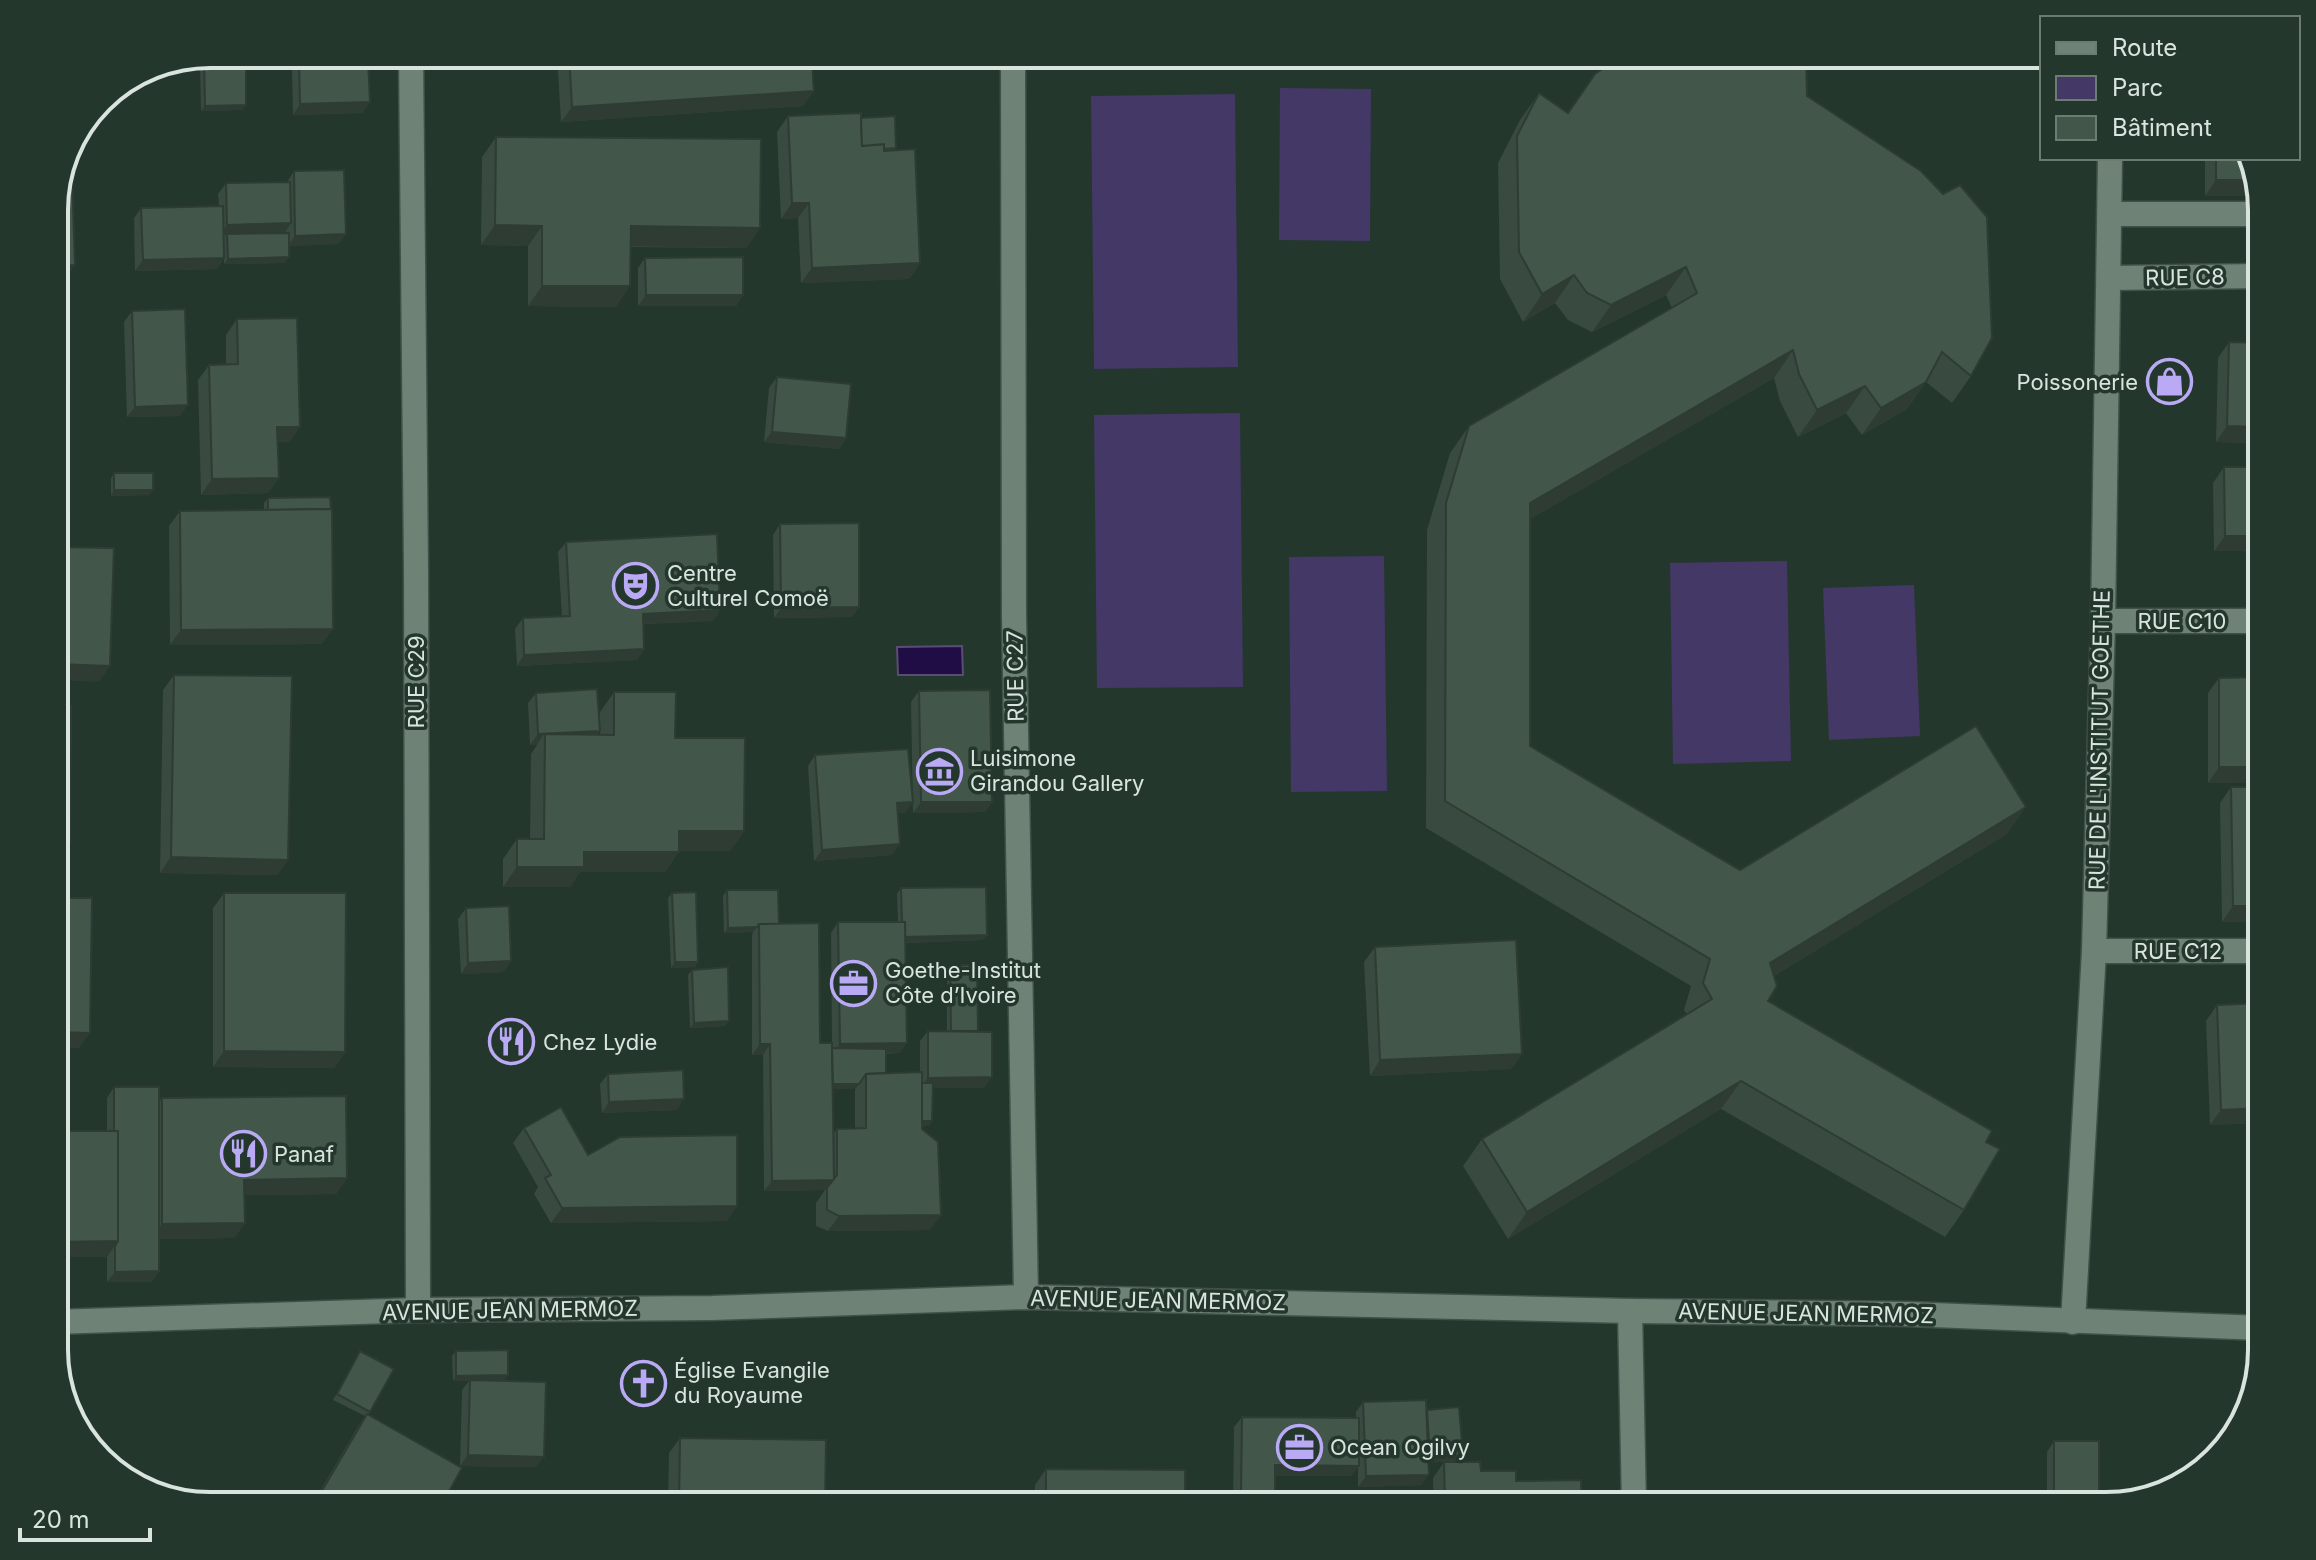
<svg xmlns="http://www.w3.org/2000/svg" width="2316" height="1560" font-family="Inter,sans-serif">
  <style>
    .green { fill: #433866 }
    .water { fill: #210d46; stroke: #584e73; stroke-width: 2 }
    .lines { fill: none; stroke-linecap: round; stroke-linejoin: round }
    .lane-casing { stroke: #415149; stroke-width: 27 }
    .street-casing { stroke: #415149; stroke-width: 27 }
    .lane { stroke: #6e8376; stroke-width: 24 }
    .street { stroke: #6e8376; stroke-width: 24 }
    .wall { fill: #394a40; fill-rule: evenodd }
    .shaded-wall { fill: #2e3c34 }
    .building { fill: #42564a; stroke: #2e3c34; stroke-width: 2 }
    .labels { text-anchor: middle; dominant-baseline: central; stroke-width: 7; stroke-linejoin: round; paint-order: stroke }
    .street-label { font-size: 22px; fill: #d8e4dd; stroke: #24372c }
    .poi-label { font-size: 22px; fill: #d8e4dd; stroke: #24372c; text-anchor: start }
    .rim { fill: none; stroke: #d8e4dd; stroke-width: 4 }
  </style>
  <rect width="100%" height="100%" fill="#24372c"/>
  <g class="green">
    <path d="M1280,88l91,1 -1,152 -91,-1z"/>
    <path d="M1235,94l3,273 -144,2 -3,-273z"/>
    <path d="M1240,413l3,274 -146,1 -3,-273z"/>
    <path d="M1384,556l3,235 -96,1 -2,-235z"/>
    <path d="M1787,561l4,200 -118,3 -3,-201z"/>
    <path d="M1914,585l6,151 -91,4 -6,-152z"/>
  </g>
  <g class="water">
    <path d="M54,349h14l1,83 -15,1z"/>
    <path d="M962,646l1,29h-65l-1,-28z"/>
  </g>
  <g class="lines">
    <defs>
      <path id="lane" d="M2110,214h152"/>
      <g id="street">
        <path d="M411,54l5,515 2,741"/>
        <path d="M1013,54l1,562 12,681"/>
        <path d="M2109,278l153,-2"/>
        <path d="M2103,621h159"/>
        <path d="M2094,951h168"/>
        <path d="M1630,1311l4,195"/>
        <path d="M54,1322l364,-12 294,-2 314,-11 604,14 278,3 354,14"/>
        <path d="M2073,1322l21,-371 9,-330 7,-463"/>
      </g>
    </defs>
    <use href="#lane" class="lane-casing"/>
    <use href="#street" class="street-casing"/>
    <use href="#lane" class="lane"/>
    <use href="#street" class="street"/>
  </g>
  <g class="wall">
    <path d="M210,54h74l-4,5 -34,1v45l-4,5 -41,1 -1,-45 4,-6h2v-5z"/>
    <path d="M557,54h102v5l82,9h1l-1,-14h75l-7,10 -6,42 -242,16z"/>
    <path d="M1606,54h213l-13,18 1,24 164,280 -19,27 -26,-21 -19,27 -45,26 -16,-22 -48,24 -18,-36 -6,-23 -244,141v227l210,124 267,-36 -233,142 -6,25 218,141 -22,68 -19,27 -224,-128 -213,130 -45,-73 19,-27 205,-125 -3,-4 7,-24 -265,-158 1,-298 23,-77 19,-27 203,-118 -6,-13 -74,37 -24,-12 -13,-17 -32,19 -23,-43 -2,-116 22,-43 19,-27 29,20 42,-49z"/>
    <path d="M299,60l71,42 -8,11 -69,2 -1,-45z"/>
    <path d="M788,116l73,2 35,30 -1,2 25,113 -11,16 -108,4 -3,-65 -17,1 -4,-87z"/>
    <path d="M496,137l264,91 -14,20 -115,-1 -15,60 -88,-1v-60l-47,-1 1,-88z"/>
    <path d="M2205,158h43l-43,38z"/>
    <path d="M294,171l52,63 -8,10 -49,2 -4,17 -61,1v-6l-7,11 -82,2 -1,-53 7,-10 78,-2 -1,-12 8,-11 61,-1z"/>
    <path d="M645,258l98,37 -7,11h-98v-38z"/>
    <path d="M132,311l48,105 -53,1 -3,-95z"/>
    <path d="M237,319l63,108 -11,15h-11l1,36 -11,15 -67,2 -3,-115 11,-15 17,-1v-29z"/>
    <path d="M2229,342l33,101 -46,-1 2,-84z"/>
    <path d="M777,377l69,61 -7,11 -75,-7 5,-54z"/>
    <path d="M2224,467l38,84h-48l-1,-68z"/>
    <path d="M114,473l35,22 -38,1v-18z"/>
    <path d="M268,498l54,146 -152,1 -1,-119 11,-15 84,-1v-7z"/>
    <path d="M780,524l79,83 -7,10 -78,1 -1,-83z"/>
    <path d="M566,542l154,68 -7,11 -70,3 1,25 -7,11 -120,6 -2,-37 8,-11 39,-1 -4,-65z"/>
    <path d="M174,675l114,185 -11,15 -117,-2 3,-183z"/>
    <path d="M2262,677v105l-54,1v-90l11,-15z"/>
    <path d="M919,691l73,111 -7,10 -72,1 -2,-111z"/>
    <path d="M614,692l61,46 69,93 -14,20h-51l-14,21h-85l-10,15h-67v-28l14,-20h13l1,-85 6,-9h-7l-2,-42 8,-10 64,38 -2,3h2v-22z"/>
    <path d="M815,755l98,47 -8,11h-7l-6,42 -78,6 -6,-95z"/>
    <path d="M2231,787l31,134 -40,1 -2,-119z"/>
    <path d="M901,888l82,52 -78,3 2,100 -8,10 -13,1v19h34v-32l8,-10h19v-60l3,-6 28,66 6,57h-51l-4,38h-7l8,104 -102,1 -12,-5v-23l9,-13 -61,1 -1,-136h-11v-120l1,-3 -29,1 -1,-37 4,-6 52,34 41,119h12l-1,-110 7,-11h60l-1,-28zM833,1089h22v39l-18,1 -4,5z"/>
    <path d="M224,893l121,159 -11,16 -121,-1v-159z"/>
    <path d="M672,893l26,69 -3,5 -24,1 -3,-70z"/>
    <path d="M466,908l45,53 -7,11 -43,2 -3,-55z"/>
    <path d="M1375,947l147,107 -11,15 -141,7 -6,-114z"/>
    <path d="M692,970l33,56 -35,2 -2,-53z"/>
    <path d="M2262,1003v113l-5,7 -47,2 -4,-104 11,-16z"/>
    <path d="M608,1074l69,36 -75,3 -2,-29z"/>
    <path d="M114,1087l45,15 3,-4 185,80 -11,16 -92,1 1,28 -11,15 -75,1v32l-8,11h-44v-184z"/>
    <path d="M524,1128l64,27 139,66 -176,2 -17,-29 4,-7 -25,-44z"/>
    <path d="M360,1351l34,18 -26,46 73,91h-138l6,-9 6,3 41,-70 9,-14 -32,-16z"/>
    <path d="M456,1351l52,24 -4,5 32,87 -76,-1 2,-76 7,-9h-16l-1,-25z"/>
    <path d="M1363,1402l63,9 37,44 -3,5 -32,3 -7,22 -63,2v-20l-7,9h-76v18l-7,11h-35l1,-78 8,-10 114,1v-6z"/>
    <path d="M680,1438l145,68h-157l1,-53z"/>
    <path d="M2054,1441l45,65h-52v-54z"/>
    <path d="M1444,1462l37,9 35,10 66,25h-148l-1,-28z"/>
    <path d="M1046,1469l139,37h-150v-21z"/>
  </g>
  <g class="shaded-wall">
    <path d="M211,54h73l-4,5 -74,2z"/>
    <path d="M753,54h63l-8,11 -66,5z"/>
    <path d="M1805,54h14l-18,26z"/>
    <path d="M814,91l-11,15 -242,16 11,-15z"/>
    <path d="M370,102l-8,11 -69,2 7,-11z"/>
    <path d="M246,105l-4,5 -41,1 4,-5z"/>
    <path d="M2216,180h38l4,16h-53z"/>
    <path d="M792,203h17l-11,15 -17,1z"/>
    <path d="M291,223l-7,11 -65,1 8,-10z"/>
    <path d="M495,225l47,1 -14,20 -47,-1z"/>
    <path d="M631,226l129,2 -14,20 -129,-2z"/>
    <path d="M346,234l-8,10 -50,2 7,-10z"/>
    <path d="M289,257l-4,6 -61,1 4,-5z"/>
    <path d="M224,258l-7,11 -82,2 8,-11z"/>
    <path d="M920,263l-11,16 -108,4 11,-15z"/>
    <path d="M75,265l-11,16h-10v-15z"/>
    <path d="M1686,267l-20,28 -74,37 19,-27z"/>
    <path d="M1574,275l-19,28 -32,19 19,-28z"/>
    <path d="M542,286h88l-14,21 -88,-1z"/>
    <path d="M646,295h97l-7,11h-98z"/>
    <path d="M1793,350l-19,28 -263,152 19,-27z"/>
    <path d="M1926,382l-19,27 -45,26 19,-27z"/>
    <path d="M1865,386l-19,27 -48,24 19,-27z"/>
    <path d="M188,405l-8,11 -53,1 8,-10z"/>
    <path d="M2227,426l35,1v16l-46,-1z"/>
    <path d="M277,427h23l-11,15 -23,1z"/>
    <path d="M772,432l74,6 -7,11 -75,-7z"/>
    <path d="M279,478l-11,15 -67,2 11,-16z"/>
    <path d="M114,490h39l-4,5 -38,1z"/>
    <path d="M2225,536h37v15h-48z"/>
    <path d="M859,607l-7,10 -78,1 7,-10z"/>
    <path d="M720,610l-7,11 -78,3 8,-10z"/>
    <path d="M333,629l-11,15 -152,1 11,-15z"/>
    <path d="M644,649l-7,11 -120,6 7,-11z"/>
    <path d="M54,664l56,2 -11,16 -45,-2z"/>
    <path d="M600,731l-8,11 -47,-8z"/>
    <path d="M538,734h6l-7,11h-7z"/>
    <path d="M2219,767h43v15l-54,1z"/>
    <path d="M913,802l-8,11 -15,1 7,-11z"/>
    <path d="M921,802h71l-7,10 -72,1z"/>
    <path d="M2026,807l-19,27 -256,156 19,-27z"/>
    <path d="M679,831h65l-14,20h-65z"/>
    <path d="M54,842h16l-11,15h-5z"/>
    <path d="M900,844l-8,11 -78,6 8,-11z"/>
    <path d="M584,852h95l-14,20h-85l-10,15h-67l14,-20z"/>
    <path d="M171,857l117,3 -11,15 -117,-2z"/>
    <path d="M2233,906h29v15l-40,1z"/>
    <path d="M757,927l-4,5 -29,1 4,-5z"/>
    <path d="M987,935l-4,5 -85,3 4,-6z"/>
    <path d="M511,961l-7,11 -43,2 7,-11z"/>
    <path d="M675,962h23l-3,5 -24,1z"/>
    <path d="M729,1021l-4,5 -35,2 4,-5z"/>
    <path d="M54,1032l36,1 -11,15h-25z"/>
    <path d="M907,1043l-8,10 -67,1 8,-10z"/>
    <path d="M760,1044h10l-7,11h-11z"/>
    <path d="M224,1051l121,1 -11,16 -121,-1z"/>
    <path d="M1522,1054l-11,15 -141,7 10,-16z"/>
    <path d="M992,1077l-8,11h-64l8,-10z"/>
    <path d="M1741,1081l-20,28 -213,130 19,-27z"/>
    <path d="M829,1084h30l-4,5h-30z"/>
    <path d="M684,1099l-7,11 -75,3 7,-11z"/>
    <path d="M2262,1108v8l-5,7 -47,2 11,-15z"/>
    <path d="M914,1121h18l-3,5 -19,1z"/>
    <path d="M347,1178l-11,16 -103,1 11,-15z"/>
    <path d="M834,1180l-9,10 -61,1 8,-10z"/>
    <path d="M737,1206l-10,15 -176,2 11,-15z"/>
    <path d="M941,1215l-11,15 -102,1 11,-15z"/>
    <path d="M245,1223l-11,15 -83,1 11,-15z"/>
    <path d="M118,1241l-11,16h-53v-15z"/>
    <path d="M159,1271l-8,11h-44l8,-10z"/>
    <path d="M508,1375l-4,5 -51,1 3,-5z"/>
    <path d="M468,1455l76,2 -8,10 -76,-1z"/>
    <path d="M1463,1455l-3,5 -33,3 3,-6z"/>
    <path d="M1275,1465l84,1 -8,10h-83z"/>
    <path d="M1429,1475l-8,10 -63,2 8,-11z"/>
    <path d="M1241,1494h34l-7,11h-35z"/>
  </g>
  <g class="building">
    <path d="M569,54h90v5l81,-5 1,14 71,-4 2,27 -242,16z"/>
    <path d="M1624,54h182l1,42 114,75 22,23 17,-9 27,32 5,121 -21,38 -29,-24 -16,30 -45,26 -16,-22 -48,24 -18,-36 -6,-24 -263,153v243l210,124 236,-144 50,81 -256,156 7,23 -9,15 224,130 -6,11 14,7 -36,61 -223,-129 -214,131 -45,-73 230,-140 -9,-16 7,-24 -265,-158 1,-298 23,-77 228,-133 -11,-26 -75,38 -24,-12 -13,-18 -32,19 -23,-42 -2,-116 22,-43 29,20 27,-39z"/>
    <path d="M368,58l2,44 -70,2 -1,-44z"/>
    <path d="M246,59v46l-41,1 -1,-46z"/>
    <path d="M861,113l1,33 22,-2v7l31,-2 5,114 -108,5 -3,-65h-17l-4,-87z"/>
    <path d="M895,116l1,32 -12,1v-5l-22,2 -1,-28z"/>
    <path d="M496,137l265,2 -1,89 -129,-2 -1,60h-88v-60l-47,-1z"/>
    <path d="M71,142l4,123 -21,1v-65l12,-51z"/>
    <path d="M2216,158h32l6,22h-38z"/>
    <path d="M344,170l2,64 -51,2 -1,-65z"/>
    <path d="M290,182l1,41 -64,2 -1,-42z"/>
    <path d="M223,206l1,52 -81,2 -2,-52z"/>
    <path d="M289,233v24l-61,2 -1,-25z"/>
    <path d="M743,257v38h-97l-1,-37z"/>
    <path d="M185,309l3,96 -53,2 -3,-96z"/>
    <path d="M297,318l3,109h-23l2,51 -67,1 -3,-114 29,-1 -1,-45z"/>
    <path d="M2229,342l33,1v84l-35,-1z"/>
    <path d="M777,377l74,7 -5,54 -74,-6z"/>
    <path d="M2224,467h38v69h-37z"/>
    <rect x="114" y="473" width="39" height="17"/>
    <path d="M330,497l1,12 -63,1v-12z"/>
    <path d="M332,509l1,120 -152,1 -1,-119z"/>
    <path d="M859,523v84l-78,1 -1,-84z"/>
    <path d="M717,534l3,76 -77,4 1,35 -120,6 -1,-37 47,-2 -4,-74z"/>
    <path d="M54,547l60,1 -4,118 -56,-2z"/>
    <path d="M174,675l118,1 -4,184 -117,-3z"/>
    <path d="M2262,677v90h-43v-89z"/>
    <path d="M597,689l3,42 -62,3 -2,-41z"/>
    <path d="M990,690l2,112h-71l-2,-111z"/>
    <path d="M614,692h62l-1,46h70l-1,93h-65v21h-95v15h-67v-28h27l1,-105 69,1z"/>
    <path d="M54,705l17,1 -1,136h-16z"/>
    <path d="M908,749l5,53 -16,1 3,41 -78,6 -7,-95z"/>
    <path d="M2231,787h31v119h-29z"/>
    <path d="M986,887l1,48 -82,2v-15h-3l-1,-34z"/>
    <path d="M727,890h51l1,34h-20l-2,3 -29,1z"/>
    <path d="M696,892l2,70h-23l-3,-69z"/>
    <path d="M224,893h122l-1,159 -121,-1z"/>
    <path d="M54,898h38l-2,135 -36,-1z"/>
    <path d="M509,906l2,55 -43,2 -2,-55z"/>
    <path d="M838,922h67l2,121 -67,1z"/>
    <path d="M819,923l1,120h12l2,137 -62,1 -2,-137h-10l-1,-120z"/>
    <path d="M1516,940l6,114 -142,6 -5,-113z"/>
    <path d="M950,965h27l1,66h-27z"/>
    <path d="M728,967l1,54 -35,2 -2,-53z"/>
    <path d="M2262,1003v105l-41,2 -4,-105z"/>
    <path d="M928,1031l64,1v45l-64,1z"/>
    <path d="M832,1048l54,1v24l-20,1 -7,10h-26z"/>
    <path d="M683,1070l1,29 -75,3 -1,-28z"/>
    <path d="M922,1072v57l16,13 3,73 -102,1 -12,-6v-22l10,-13v-46l29,-1v-54z"/>
    <path d="M922,1083h11l-1,38h-10z"/>
    <path d="M114,1087h45v184l-44,1v-26l3,-5v-110h-4z"/>
    <path d="M346,1096l1,82 -103,2 1,43 -83,1v-126z"/>
    <path d="M561,1107l27,48 32,-18 117,-2v71l-175,2 -17,-30 6,-3 -27,-47z"/>
    <path d="M54,1131h64v110l-64,1z"/>
    <path d="M508,1350v25l-52,1v-25z"/>
    <path d="M360,1351l34,18 -24,43 -33,-18z"/>
    <path d="M470,1380l76,2 -2,75 -76,-2z"/>
    <path d="M1426,1400l3,75 -63,1 -3,-74z"/>
    <path d="M1459,1407l4,48 -33,2 -3,-47z"/>
    <path d="M367,1414l95,54 -21,38h-137l5,-9 7,4z"/>
    <path d="M1242,1417l117,1v48l-84,-1v29h-34z"/>
    <path d="M680,1438l146,2 -1,66h-146z"/>
    <rect x="2054" y="1441" width="45" height="65"/>
    <path d="M1444,1462h36l1,9h35v10l65,-1 1,26h-137z"/>
    <path d="M1046,1469l139,1v36h-139z"/>
  </g>
  <defs>
    <symbol id="shop-ring" viewBox="-11 -11 22 22"><circle r="9.5" fill="#24372c" stroke="#baaaf6" stroke-width="1.5"/><path d="M-5-2.5h2.3a2.7 3.5 0 0 1 5.4 0H5L5.5 6h-11ZM-1.5-2.5h3a1.5 2.3 0 0 0-3 0Z" fill="#baaaf6"/></symbol>
    <symbol id="theatre-ring" viewBox="-11 -11 22 22"><circle r="9.5" fill="#24372c" stroke="#baaaf6" stroke-width="1.5"/><path d="M-5-5.5Q0-4 5-5.5V0Q5 5 0 6Q-5 5-5 0ZM-3.3-2.5H-1v1.5H-3.3ZM1-2.5H3.3v1.5H1ZM-2.8 1Q0 5.5 2.8 1Z" fill="#baaaf6"/></symbol>
    <symbol id="museum-ring" viewBox="-11 -11 22 22"><circle r="9.5" fill="#24372c" stroke="#baaaf6" stroke-width="1.5"/><path d="M0-6L6-3V-2H-6V-3ZM-5-1h2V3h-2ZM-1-1h2V3h-2ZM3-1h2V3H3ZM-6 4H6V6H-6Z" fill="#baaaf6"/></symbol>
    <symbol id="office-ring" viewBox="-11 -11 22 22"><circle r="9.5" fill="#24372c" stroke="#baaaf6" stroke-width="1.5"/><path d="M-6-3h4V-5.5h4V-3h4V5H-6ZM-1-4.5V-3h2v-1.5ZM-6 0V1H6V0Z" fill="#baaaf6"/></symbol>
    <symbol id="restaurant-ring" viewBox="-11 -11 22 22"><circle r="9.5" fill="#24372c" stroke="#baaaf6" stroke-width="1.5"/><path d="M-5-6h1v4h1v-4h1v4h1v-4h1v5L-1.5 .5V6h-2V.5L-5-1ZM5-6V6H3V1.5H1.5Q1.5-4 5-6Z" fill="#baaaf6"/></symbol>
    <symbol id="church-ring" viewBox="-11 -11 22 22"><circle r="9.5" fill="#24372c" stroke="#baaaf6" stroke-width="1.5"/><path d="M-1.2-6h2.4v3.5h3.3v2.4h-3.3V6h-2.4V-.1h-3.3v-2.4h3.3Z" fill="#baaaf6"/></symbol>
  </defs>
  <g fill-rule="evenodd">
    <use href="#shop-ring" x="2144" y="356" width="51" height="51"/>
    <use href="#theatre-ring" x="610" y="560" width="51" height="51"/>
    <use href="#museum-ring" x="914" y="746" width="51" height="51"/>
    <use href="#office-ring" x="828" y="958" width="51" height="51"/>
    <use href="#restaurant-ring" x="486" y="1016" width="51" height="51"/>
    <use href="#restaurant-ring" x="218" y="1128" width="51" height="51"/>
    <use href="#church-ring" x="618" y="1358" width="51" height="51"/>
    <use href="#office-ring" x="1274" y="1422" width="51" height="51"/>
  </g>
  <g class="labels">
    <g class="street-label">
      <text transform="translate(2185 277) rotate(-1)">RUE C8</text>
      <text x="2182" y="621">RUE C10</text>
      <text transform="translate(1015 676) rotate(-91)">RUE C27</text>
      <text transform="translate(416 682) rotate(-90)">RUE C29</text>
      <text transform="translate(2099 740) rotate(-89)">RUE DE L'INSTITUT GOETHE</text>
      <text x="2178" y="951">RUE C12</text>
      <text transform="translate(1158 1300) rotate(1)">AVENUE JEAN MERMOZ</text>
      <text transform="translate(510 1310) rotate(-1)">AVENUE JEAN MERMOZ</text>
      <text transform="translate(1806 1313) rotate(1)">AVENUE JEAN MERMOZ</text>
    </g>
    <g class="poi-label">
      <text x="2138" y="382" text-anchor="end">Poissonerie</text>
      <text x="667" y="573">Centre<tspan x="667" dy="25">Culturel Comoë</tspan></text>
      <text x="970" y="758">Luisimone<tspan x="970" dy="25">Girandou Gallery</tspan></text>
      <text x="885" y="970">Goethe-Institut<tspan x="885" dy="25">Côte d’Ivoire</tspan></text>
      <text x="543" y="1042">Chez Lydie</text>
      <text x="274" y="1154">Panaf</text>
      <text x="674" y="1370">Église Evangile<tspan x="674" dy="25">du Royaume</tspan></text>
      <text x="1330" y="1447">Ocean Ogilvy</text>
    </g>
  </g>
  <path d="M0 0H2316V1560H0ZM210 68H2106A142 142 0 0 1 2248 210V1350A142 142 0 0 1 2106 1492H210A142 142 0 0 1 68 1350V210A142 142 0 0 1 210 68Z" fill="#24372c" fill-rule="evenodd"/>
  <path class="rim" d="M210 68H2106A142 142 0 0 1 2248 210V1350A142 142 0 0 1 2106 1492H210A142 142 0 0 1 68 1350V210A142 142 0 0 1 210 68Z"/>
  <rect x="2040" y="16" width="260" height="144" fill="#24372c" stroke="#6c7c73" stroke-width="2"/>
  <rect x="2056" y="42" width="40" height="12" fill="#6e8376" stroke="#6c7c73" stroke-width="2"/>
  <text x="2112" y="56" font-size="24" fill="#d8e4dd">Route</text>
  <rect x="2056" y="76" width="40" height="24" fill="#433866" stroke="#6c7c73" stroke-width="2"/>
  <text x="2112" y="96" font-size="24" fill="#d8e4dd">Parc</text>
  <rect x="2056" y="116" width="40" height="24" fill="#42564a" stroke="#6c7c73" stroke-width="2"/>
  <text x="2112" y="136" font-size="24" fill="#d8e4dd">Bâtiment</text>
  <path d="M20 1528v12h130v-12" fill="none" stroke="#d8e4dd" stroke-width="4"/>
  <text x="32" y="1528" font-size="24" fill="#d8e4dd" stroke="#24372c" stroke-width="6" paint-order="stroke">20 m</text>
</svg>
